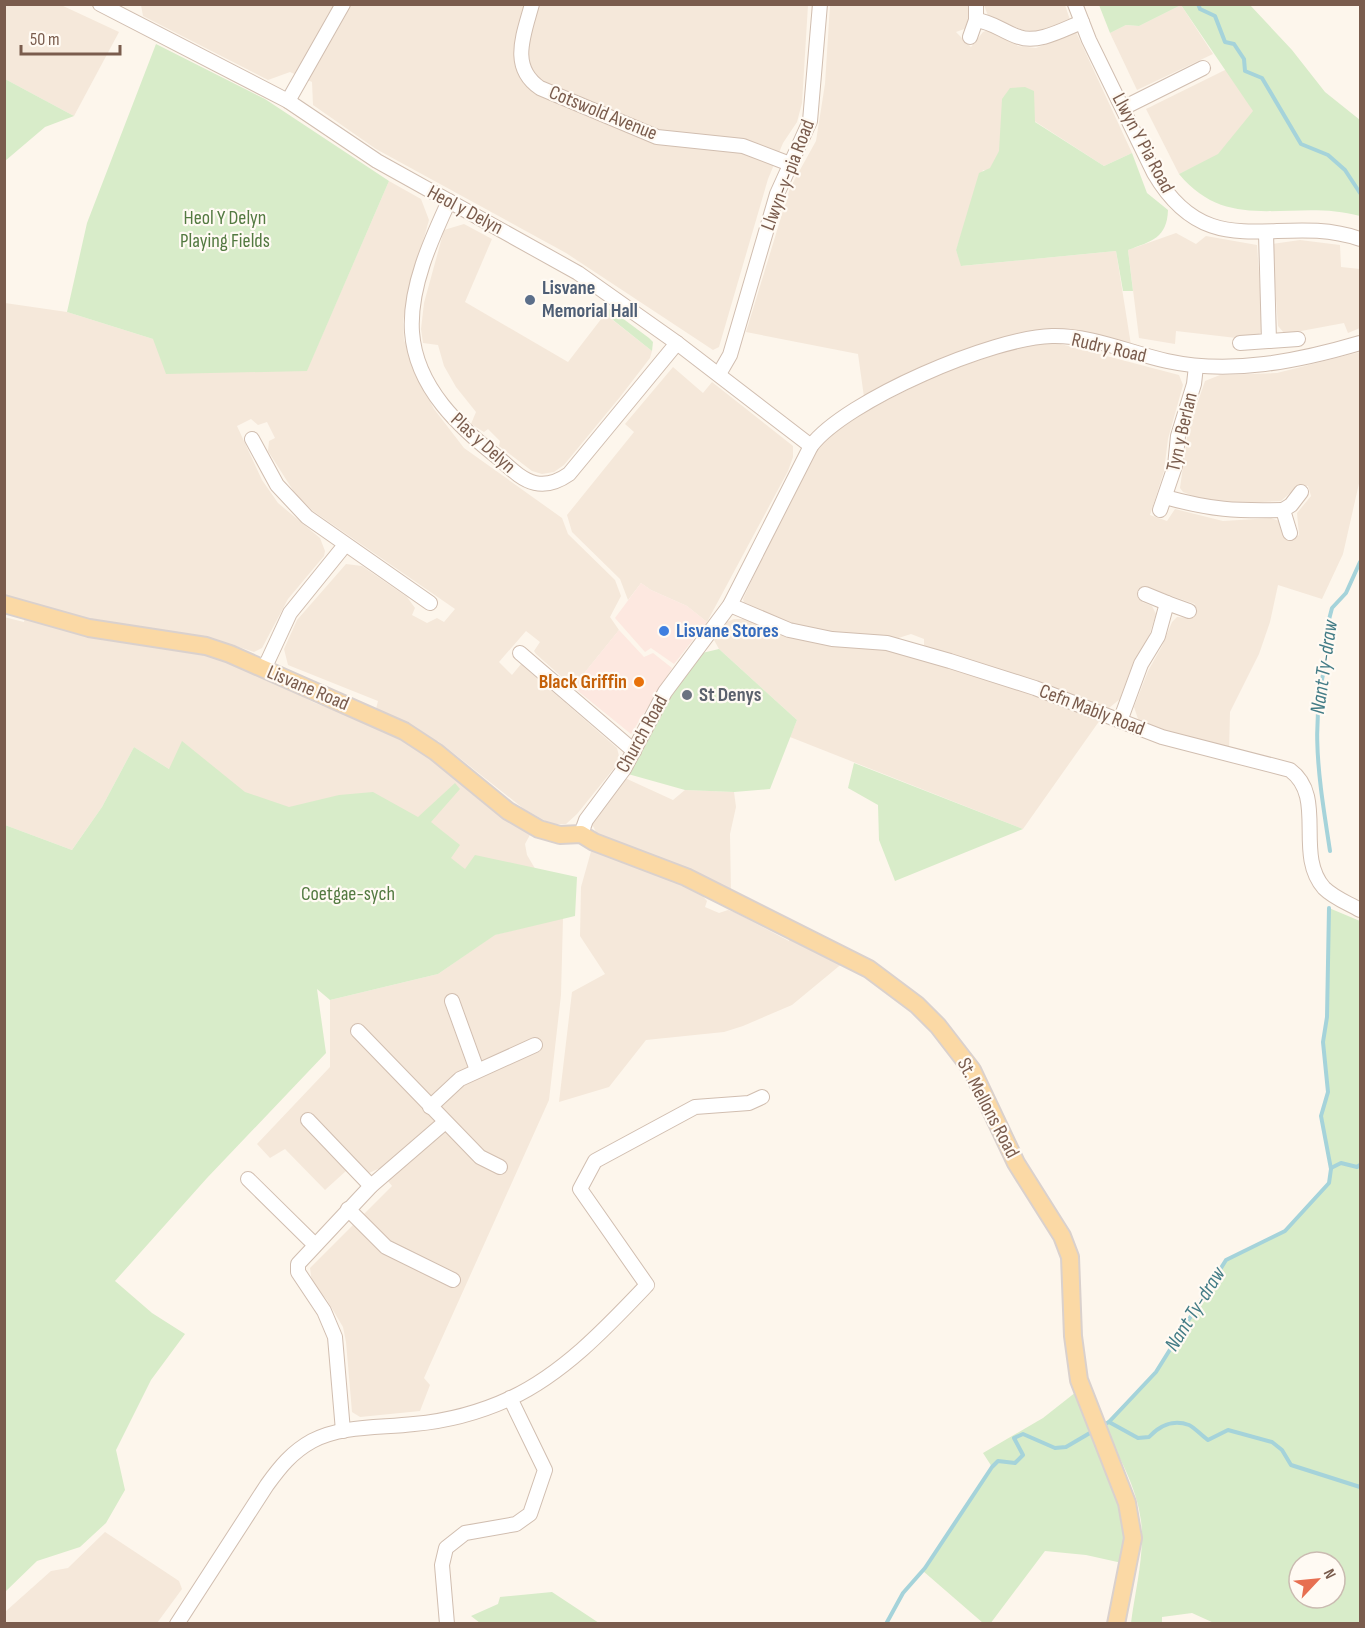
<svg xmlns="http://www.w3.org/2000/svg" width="1365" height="1628" font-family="'Sofia Sans Condensed',sans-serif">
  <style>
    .residential { fill: #f5e8da }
    .commercial { fill: #fde8e0 }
    .green { fill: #d8ecc9; fill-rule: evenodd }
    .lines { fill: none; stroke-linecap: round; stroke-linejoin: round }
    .stream { stroke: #a5d3da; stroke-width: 4 }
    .minor-casing { stroke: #d1beb0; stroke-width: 16 }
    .major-casing { stroke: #dad1cd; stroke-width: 20 }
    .minor { stroke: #fff; stroke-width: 14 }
    .major { stroke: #fbd9a5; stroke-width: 16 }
    .service-dot { fill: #5c6f8a; stroke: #fffaf3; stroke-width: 2 }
    .shop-dot { fill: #3f7fe0; stroke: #fffaf3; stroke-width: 2 }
    .food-dot { fill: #e8710a; stroke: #fffaf3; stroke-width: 2 }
    .worship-dot { fill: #6b7280; stroke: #fffaf3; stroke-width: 2 }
    .labels { text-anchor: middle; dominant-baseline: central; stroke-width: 4.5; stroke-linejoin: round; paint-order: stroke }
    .street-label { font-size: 20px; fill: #7a5c4d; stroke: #fffaf3 }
    .park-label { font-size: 20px; fill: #537a41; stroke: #fffaf3 }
    .service-label { font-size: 20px; font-weight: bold; fill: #4e5e75; stroke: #fffaf3; text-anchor: start }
    .shop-label { font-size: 20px; font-weight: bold; fill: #366cbe; stroke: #fffaf3; text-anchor: start }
    .food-label { font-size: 20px; font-weight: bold; fill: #c56008; stroke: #fffaf3; text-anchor: end }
    .worship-label { font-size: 20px; font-weight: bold; fill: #5b616d; stroke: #fffaf3; text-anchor: start }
    .water-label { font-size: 21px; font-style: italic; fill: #437c86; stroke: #fffaf3 }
  </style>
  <rect width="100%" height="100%" fill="#fdf6ec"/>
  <g class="residential">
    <path d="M4,5h57l58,27 -45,84 -69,-37z"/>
    <path d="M141,5h667l-6,98 -5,19 -14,21 -15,36 -49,168 -6,3 -147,-97 -190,-104 -63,-44 -1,-23 -22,-10 -22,8 -125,-64z"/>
    <path d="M830,5h141l1,11 -5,12 -11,4 15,15 12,-15 8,-3 27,17 18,2 40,-16 56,121 -28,13 -82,-53 -26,59 -13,-2 -27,80 6,16 154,-15 15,94 -52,-14 -61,3 -79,27 -75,36 -6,-43 -112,-22 44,-144 26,-47 9,-57z"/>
    <path d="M984,5h81l5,15 -30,12 -17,-2 -35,-14z"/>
    <path d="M1181,5l32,49 -76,36 -27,-57 16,-8 13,1z"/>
    <path d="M1227,69l27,42 -36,44 -39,19 -33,-65z"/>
    <path d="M389,181l32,18 8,21 -21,74 -5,28 1,18 15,41 15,28 30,39 98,70 6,16 47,46 6,16 -11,21 9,13 -46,57 -37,-33 -2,-3 6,-9 -14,-11 -27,31 13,13 9,-11 96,84 2,8 -4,11 -38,47 -11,10h-15l-27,-15 -86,-68 -3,2 -35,-22 -24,-12 2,-8 -90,-36 -4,-16 13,-29 49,-56 16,2 45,31 8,11 -3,7 15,8 10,-5 7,4 11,-13 -142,-98 -17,-16 -28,-44 1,-10 6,-3 -8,-16 -9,3 -7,-6 -14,7 25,54 16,23 42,35 5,13 -1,5 -36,43 -26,49 -8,4 -43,-14 -136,-21 -70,-20v-294l62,9 86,27 154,31z"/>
    <path d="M464,224l28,15 -27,63 103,60 37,-48 47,37 -2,7 -30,39 -56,68 -10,7 -12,2 -10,-3 -33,-25 1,-5 -12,-12 -4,3 -13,-8 5,-12 -20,-25 -12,-21 -6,-21 -15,-2 -2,-14 3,-26 20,-73z"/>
    <path d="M1176,233l20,11 10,-8 51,9 6,85 -5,5 -13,4 -69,-8 -1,13 -36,-6 -11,-88z"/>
    <path d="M1300,240l40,5 1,22 19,2v59l-12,5 -4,-10 -59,11 -7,-8 -6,-82z"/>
    <path d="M1053,342l126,33 4,10 -15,54 -4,32 -14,44 17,6 8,-12 48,12 48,-3 11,4 4,14 5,4 8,-5 -2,-22 14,-17 -3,-10h-10l-17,15 -56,3 -14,-1 -28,-11 -3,-4 8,-58 17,-49 15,-6 57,-2 83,-21v127l-17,75 -21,45 -44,-14 -8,37 -11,32 -29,58 -1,40 -82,-27 -9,-6 -4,-12 14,-36 14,-25 10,-24 5,-5 13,1 5,-14 -47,-16 -6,14 10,4 4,8 -7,22 -14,26 -15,37 -11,9 -180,-58 -5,-5v-6l-13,-5 -19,6 -47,-4 -60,-13 -41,-20 -1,-4 55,-119 16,-28 20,-19 34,-23 73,-37 81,-27z"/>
    <path d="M673,367l30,26 9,-11 81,64v11l-5,14 -81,151 -20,-16 -36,-16 -10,-7 -13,17 -8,-21 -48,-47 -5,-17 67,-83 -9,-8z"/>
    <path d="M25,616l177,36 43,16 70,35 83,32 133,98 -6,11 2,11 13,22 -29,20 -225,-78 -117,-50 -35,-22 -32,60 -30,43 -67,-25 -1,-208 20,5z"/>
    <path d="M734,619h10l33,12 107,18 108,30 108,41 -77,109 -233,-92 7,-17 -78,-71 -5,-9 13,-18z"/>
    <path d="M625,778l48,22 12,-10 49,2 2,15 -6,27 1,60 -129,-55 -5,-5 -5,-10 2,-6z"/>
    <path d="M592,848l67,25 41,20 7,8 -2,6 14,6 9,-3 6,2 55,29 1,-4 54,25 -52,43 -49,21 -19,6 -78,8 -37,47 -50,15 13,-110 33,-18 -25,-38 1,-49z"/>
    <path d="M563,918l-2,77 -12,105 -125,278 6,7 -10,26 -60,6 -8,-5 -6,-70 -3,-15 -16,-27 -15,-17 -2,-15 82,-82 -14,-17 -9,4 -12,-12 -32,29 -40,-41 -15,9 -13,-14 73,-77v-67l108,-26 56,-39z"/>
    <path d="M105,1532l74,49 3,8 -25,34h-152v-11l46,-41 17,-3z"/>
  </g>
  <g class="commercial">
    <path d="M641,583l10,7 36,16 20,16 -33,42 -23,-16 -6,4 -30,-34z"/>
    <path d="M619,630l25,27 9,-4 19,15 -41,66 -58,-47z"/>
  </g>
  <g class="green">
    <path d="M1099,5v-1l82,1 -42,21 -13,-1 -16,8z"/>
    <path d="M1181,5h69l42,45 33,42 35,28v96c-67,-19 -130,20 -181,-42l39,-20 35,-43z"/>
    <path d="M156,44l109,55 124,82 -82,190 -141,3 -13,-35 -86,-27 20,-89z"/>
    <path d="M5,79l69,37 -29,11 -40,34z"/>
    <path d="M1025,87l9,4 1,31 69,44 28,-13 15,40 21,17c-1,28 -16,31 -40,40l5,41h-10l-7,-40 -155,15 -5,-16 23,-77 11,-5 9,-17 3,-52 8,-11z"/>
    <path d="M610,309l39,29 4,4 -1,9 -49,-39z"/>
    <path d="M719,649l78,71 -27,69 -36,3 -49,-2 -57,-16 50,-91 24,-30z"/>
    <path d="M182,741l63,51 44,15 50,-12 34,-3 45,25 37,-34 5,6 -29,33 29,23 -9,13 14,11 10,-14 102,22 -2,39 -80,19 -57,39 -108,26 -13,-11 9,64 -119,125 -92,103 37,32 33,21 -34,46 -35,70 9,40 -19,33 -26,24 -43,14 -32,31v-767l67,25 30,-43 32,-60 35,22z"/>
    <path d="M854,763l169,66 -128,52 -16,-41 -1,-35 -30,-17z"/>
    <path d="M1329,908l31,13v702h-146l-22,-10 -30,4v6h-31c4,-32 14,-69 10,-102 -4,-34 -23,-66 -38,-96l53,-53 70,-112 59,-29 44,-48 2,-14 -10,-53 7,-24 -5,-50 4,-25zM1299,1562h36v36h-36z"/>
    <path d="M1076,1392l14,40 15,27 23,72 -6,32 -36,-8 -41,-4 -55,73 -7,-1 -60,-52 69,-104 -9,-14 60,-35z"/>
    <path d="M552,1592l47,31h-119l-9,-7 27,-12 2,-7z"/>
  </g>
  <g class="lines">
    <g class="stream">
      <path d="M1198,4l2,5 15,7 10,26 9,2 10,15 1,12 17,7 39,66 27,11 17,15 15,23"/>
      <path d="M1330,851c-12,-79 -22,-132 1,-211l-5,-9 6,-23 14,-15 14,-31"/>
      <path d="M1331,1168l10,-5 16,4 3,-2"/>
      <path d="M1109,1422l47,-50 70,-112 59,-29 44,-48 2,-14 -10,-53 7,-24 -5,-50 4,-25 2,-109"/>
      <path d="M1101,1426l8,-4 29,16 11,-1c10,-11 24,-18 40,-12 6,3 13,11 19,15l20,-10 44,12 10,8 9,15 69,22"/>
      <path d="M886,1624l17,-31 22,-25 67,-101 6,-6 17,2 8,-8 -9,-17 9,-4 32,14 11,-1 29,-17"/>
    </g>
    <defs>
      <g id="minor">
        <path d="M100,4l188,97 89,60 201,112 99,70 134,103"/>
        <path d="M532,4c-8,30 -23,63 8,84l117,49 86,9 47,18"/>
        <path d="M1075,4l14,36 65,133c56,96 125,38 206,66"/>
        <path d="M976,20c17,2 27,12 43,17 19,7 45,-8 63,-15"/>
        <path d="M970,37l6,-17v-16"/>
        <path d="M288,101l55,-97"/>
        <path d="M1123,108l80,-40"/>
        <path d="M449,201c-18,39 -40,87 -37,131 4,56 48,96 89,128 10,9 21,20 34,23 13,3 24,-2 34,-9l108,-131"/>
        <path d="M1266,233l3,108"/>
        <path d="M1240,343l58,-4"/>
        <path d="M719,374l11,-19 47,-161 33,-73 10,-117"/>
        <path d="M252,439l25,46 30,32 123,86"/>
        <path d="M1165,497c47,13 70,14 118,13"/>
        <path d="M1160,510l15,-44 3,-30 16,-52 2,-18"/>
        <path d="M1290,533l-7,-23 8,-5 10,-13"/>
        <path d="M1145,594l22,9"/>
        <path d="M730,605l59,25 43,9 55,4 63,18 85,27 127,49 128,33c37,27 4,84 34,118 10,10 24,15 36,22"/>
        <path d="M520,653l114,98"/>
        <path d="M264,669l26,-56 55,-68"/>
        <path d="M1120,721l21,-57 17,-28 9,-33 22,8"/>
        <path d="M581,834l5,-14 38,-51 41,-77 65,-87 81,-159c35,-46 183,-109 241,-110 39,-1 78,17 115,25 64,14 132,0 193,-18"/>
        <path d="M452,1001l25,69"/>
        <path d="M358,1031l122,126 20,10"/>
        <path d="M430,1107l30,-28 75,-34"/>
        <path d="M308,1120l63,66"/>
        <path d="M248,1179l66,65"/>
        <path d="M348,1209l38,38 67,33"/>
        <path d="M343,1431l-8,-94 -11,-26 -26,-39v-8l73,-78 73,-63"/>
        <path d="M177,1624l90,-139c13,-18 25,-33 45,-44 30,-16 69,-13 102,-17 33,-3 67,-12 97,-26 53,-25 96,-71 136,-113l-67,-96 15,-28 100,-54 54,-4 13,-6"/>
        <path d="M447,1624l-5,-59 4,-17 19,-15 51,-9 14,-10 15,-44 -35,-72"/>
      </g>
      <path id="major" d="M4,604l85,24 117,18 24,8 174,77 32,21 72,59 31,18 21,6 21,-1 13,8 92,35 183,92 48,36 21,21 34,44 44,93 46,73 8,21 3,79 6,44 48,123 6,35 -17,86"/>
    </defs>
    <use href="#minor" class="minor-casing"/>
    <use href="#major" class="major-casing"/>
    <use href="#minor" class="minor"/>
    <use href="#major" class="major"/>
  </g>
  <circle class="service-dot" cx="530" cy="300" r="6"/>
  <circle class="shop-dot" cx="664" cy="631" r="6"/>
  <circle class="food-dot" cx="639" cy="682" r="6"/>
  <circle class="worship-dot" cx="687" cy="695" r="6"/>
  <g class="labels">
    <g class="street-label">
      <text transform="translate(603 113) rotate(22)">Cotswold Avenue</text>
      <text transform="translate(1143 143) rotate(62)">Llwyn Y Pia Road</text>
      <text transform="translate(788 175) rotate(-69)">Llwyn-y-pia Road</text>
      <text transform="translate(465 210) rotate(28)">Heol y Delyn</text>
      <text transform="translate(1109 348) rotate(13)">Rudry Road</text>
      <text transform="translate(1182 432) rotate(-77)">Tyn y Berlan</text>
      <text transform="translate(483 443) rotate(42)">Plas y Delyn</text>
      <text transform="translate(308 688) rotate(23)">Lisvane Road</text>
      <text transform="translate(1092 710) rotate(21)">Cefn Mably Road</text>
      <text transform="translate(642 734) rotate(-61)">Church Road</text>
      <text transform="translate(988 1108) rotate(62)">St. Mellons Road</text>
    </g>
    <g class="park-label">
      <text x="225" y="218">Heol Y Delyn<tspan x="225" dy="23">Playing Fields</tspan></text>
      <text x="348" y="894">Coetgae-sych</text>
    </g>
    <g class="service-label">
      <text x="542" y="288">Lisvane<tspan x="542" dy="23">Memorial Hall</tspan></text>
    </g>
    <g class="shop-label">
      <text x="676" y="631">Lisvane Stores</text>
    </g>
    <g class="food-label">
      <text x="627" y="682">Black Griffin</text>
    </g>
    <g class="worship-label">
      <text x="699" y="695">St Denys</text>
    </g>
    <g class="water-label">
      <text transform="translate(1324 667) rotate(-82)">Nant Ty-draw</text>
      <text transform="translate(1195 1309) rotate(-58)">Nant Ty-draw</text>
    </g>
  </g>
  <rect width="1365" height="1628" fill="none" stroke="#7a5c4d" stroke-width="12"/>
  <g transform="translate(1317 1580) rotate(64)"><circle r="28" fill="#fffaf3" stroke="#cabbb1" stroke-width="1.5"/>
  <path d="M0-4.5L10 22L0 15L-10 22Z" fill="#e76f51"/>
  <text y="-9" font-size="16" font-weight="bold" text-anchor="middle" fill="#7a5c4d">N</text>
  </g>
  <path d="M21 45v9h99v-9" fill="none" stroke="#7a5c4d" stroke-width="3"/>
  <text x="30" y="45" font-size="18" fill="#7a5c4d" stroke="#fffaf3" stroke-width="4.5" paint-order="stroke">50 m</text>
</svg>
